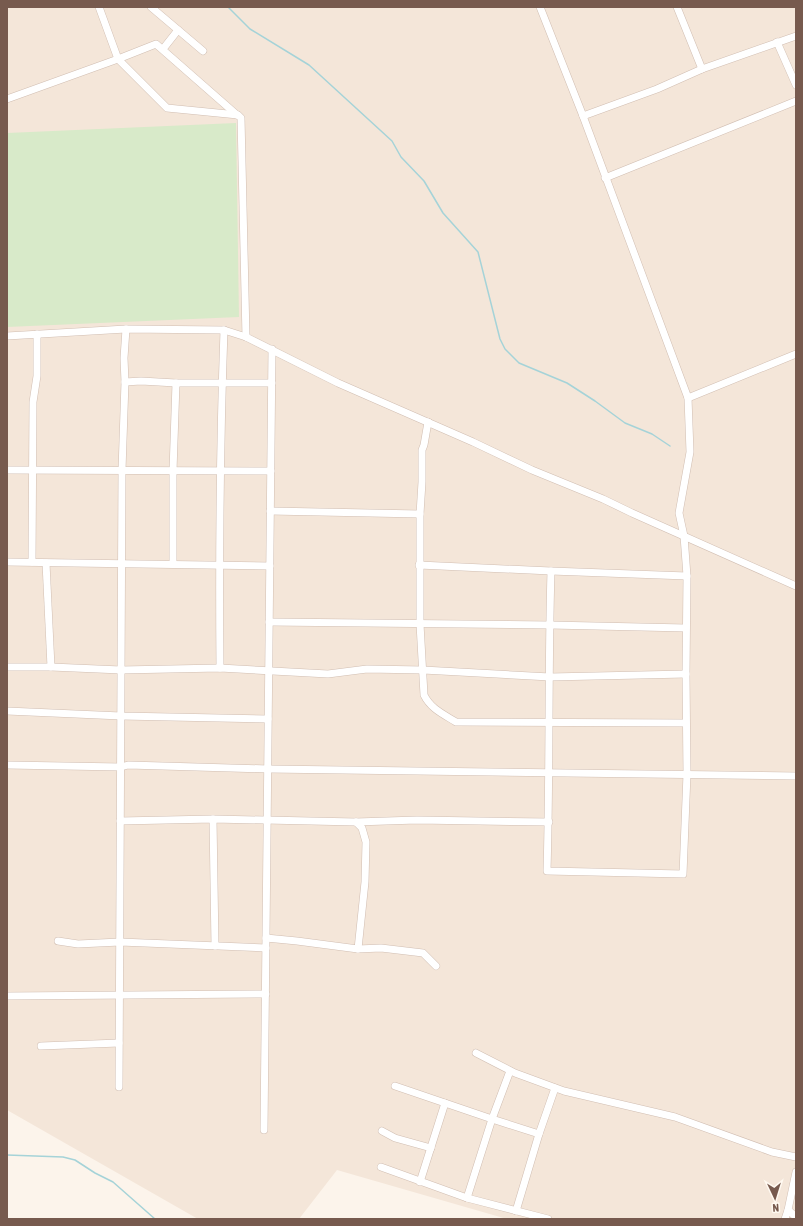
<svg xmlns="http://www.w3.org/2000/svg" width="803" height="1226" font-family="'Asap Condensed',sans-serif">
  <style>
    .residential { fill: #f4e6d9 }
    .green { fill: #d8eac9 }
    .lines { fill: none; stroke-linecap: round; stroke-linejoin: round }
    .stream { stroke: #a5d3d8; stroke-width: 1.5 }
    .minor-casing { stroke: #d1beb2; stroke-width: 8 }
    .minor { stroke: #fff; stroke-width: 7 }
  </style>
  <rect width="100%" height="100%" fill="#fcf4eb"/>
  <path class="residential" d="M7,7h789v1212h-289l-170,-49 -38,49h-101l-191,-109z"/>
  <path class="green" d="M236,123l3,194 -232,10v-194z"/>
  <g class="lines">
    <g class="stream">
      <path d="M228,7l22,22 59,36 83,76 9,16 23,24 19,32 35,39 22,87 5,10 14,14 48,20 28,18 30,22 27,11 18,12"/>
      <path d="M7,1155l56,2 12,3 20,13 18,9 42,37"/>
    </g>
    <defs>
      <g id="minor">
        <path d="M99,7l19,52 49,49 71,7 3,3 5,219"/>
        <path d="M151,7l52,44"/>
        <path d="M540,7l43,109 105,282 2,54 -11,61 5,23 3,40 -1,98 1,100 -4,100 -136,-3c3,-100 1,-200 4,-300"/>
        <path d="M677,7l25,62"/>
        <path d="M777,42l19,43"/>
        <path d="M163,49l15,-19"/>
        <path d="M7,99l111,-40 38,-15 81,71"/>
        <path d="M583,116l74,-27 45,-20 94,-33"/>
        <path d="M605,178l191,-77"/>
        <path d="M7,336l119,-7 98,1 22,7 92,46 135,59 59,28 71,29 29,14 164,73"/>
        <path d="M125,382l16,-1 35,2h96"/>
        <path d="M688,398l108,-44"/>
        <path d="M428,422l-4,23 -2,5v32l-2,32v110l4,71c7,14 19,19 32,27l230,1"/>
        <path d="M7,470l264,1"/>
        <path d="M270,511l150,3"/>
        <path d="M7,562l263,4"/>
        <path d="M32,562l1,-160 4,-26v-42"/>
        <path d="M46,563l5,104"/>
        <path d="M173,564v-93l3,-88"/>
        <path d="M419,565l132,6 136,5"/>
        <path d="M269,622l281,3 136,3"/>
        <path d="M7,667h44l70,3 99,-2 108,6 39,-5 56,1 127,7 136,-3"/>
        <path d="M220,668c-1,-113 0,-225 4,-338"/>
        <path d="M7,711l114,5 147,3"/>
        <path d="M7,765l114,2 7,-2 140,4 528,7"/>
        <path d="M213,819l2,127"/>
        <path d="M120,821l93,-2 143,3 61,-2 132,2"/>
        <path d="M356,822l6,6 4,14 -1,40 -7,67"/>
        <path d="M266,938l31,3 61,8 23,-1 42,5 13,13"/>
        <path d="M58,941l20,3 42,-2 146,6"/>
        <path d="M7,996l259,-2"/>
        <path d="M41,1046l78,-3"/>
        <path d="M476,1053l39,20 49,18 111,26 97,35 24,5"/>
        <path d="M395,1086l97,33 47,15 16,-46"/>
        <path d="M119,1087l3,-617 3,-88 -1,-24 2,-29"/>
        <path d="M264,1130l8,-781"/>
        <path d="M382,1131l13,7 36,10"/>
        <path d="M381,1167l86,31 81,21"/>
        <path d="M796,1172l-8,38 8,7"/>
        <path d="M420,1182l25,-79"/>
        <path d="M467,1198l25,-79 18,-48"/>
        <path d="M516,1211l23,-77"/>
        <path d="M785,1219l3,-9"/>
      </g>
    </defs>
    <use href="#minor" class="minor-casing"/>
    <use href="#minor" class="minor"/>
  </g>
  <rect width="803" height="1226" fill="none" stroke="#775a4e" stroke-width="16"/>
  <g transform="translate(775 1198) rotate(176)" stroke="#fff9f1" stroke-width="3" paint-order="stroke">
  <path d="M0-3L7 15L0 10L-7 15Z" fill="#775a4e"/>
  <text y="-6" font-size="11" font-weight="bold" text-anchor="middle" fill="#775a4e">N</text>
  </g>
</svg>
